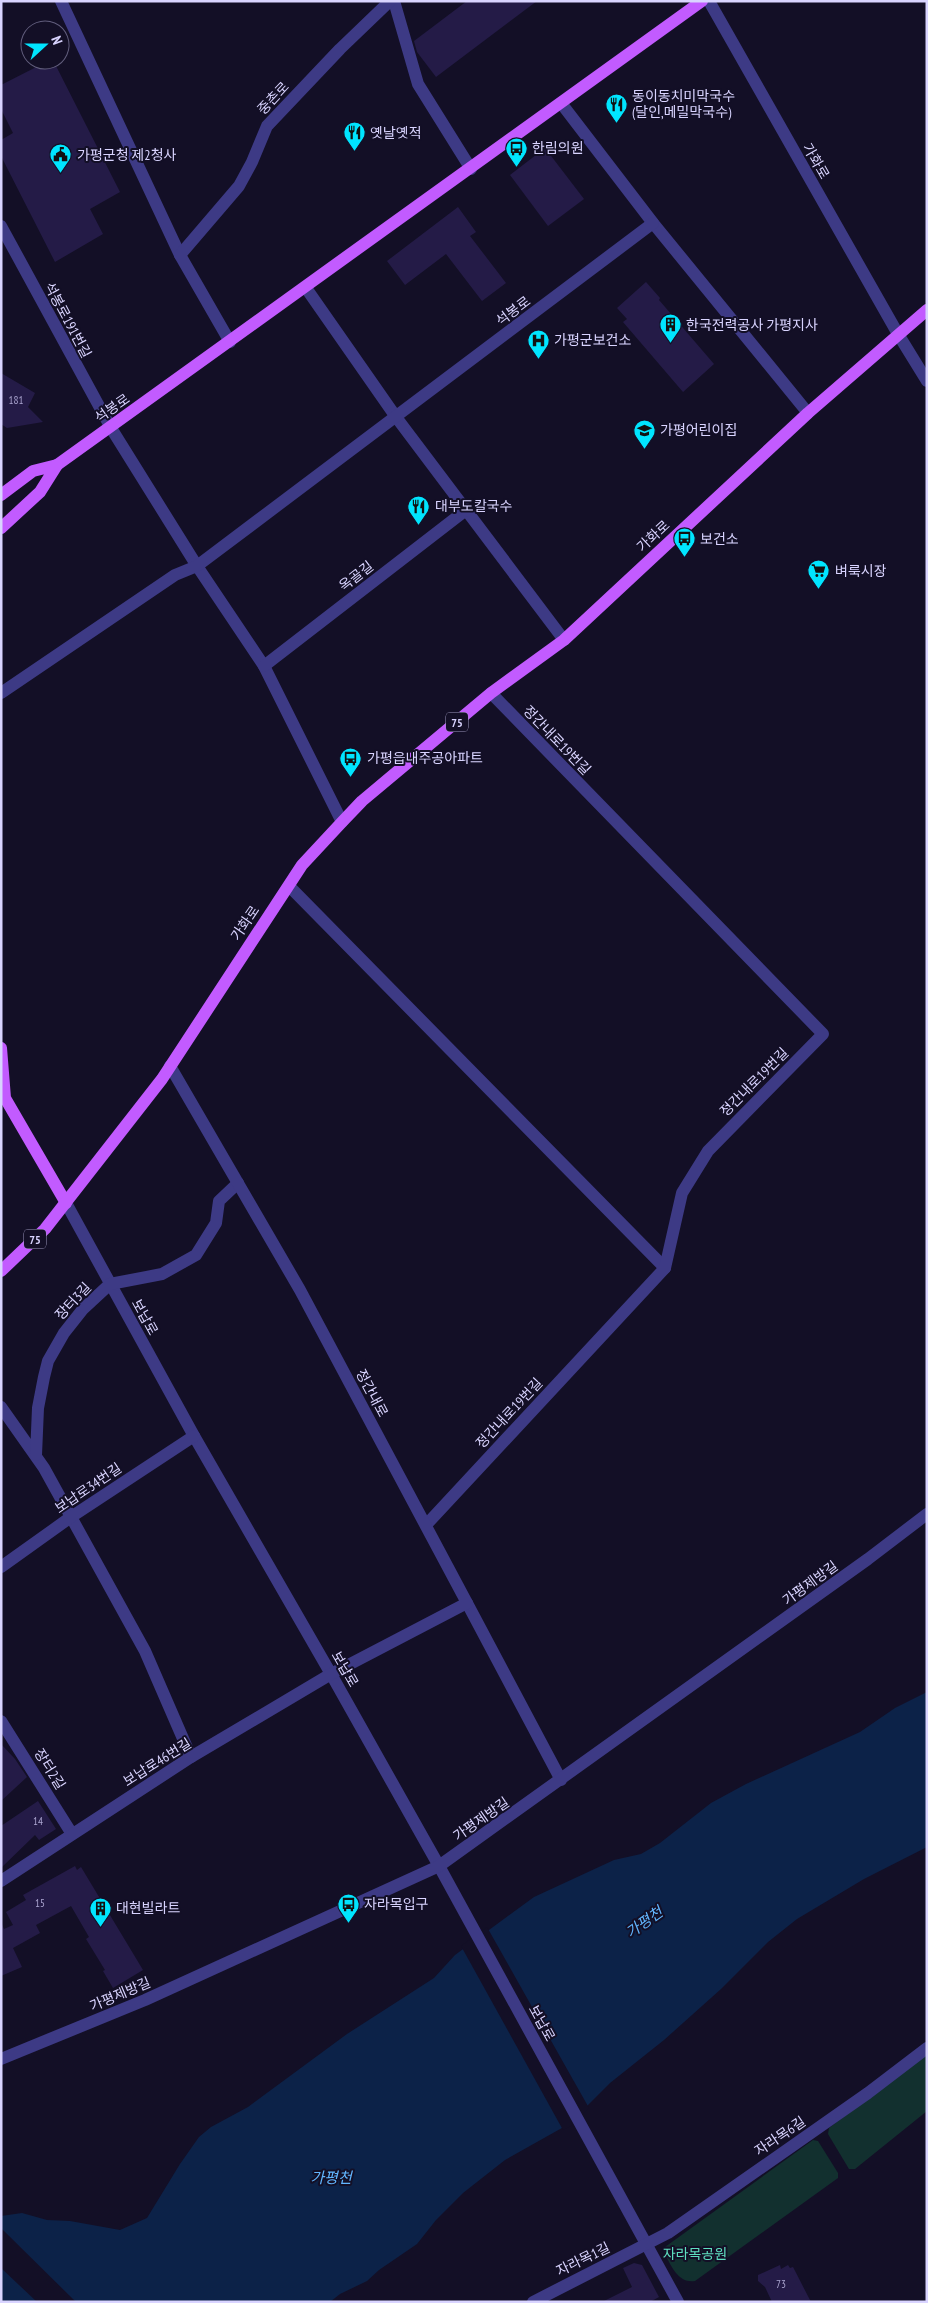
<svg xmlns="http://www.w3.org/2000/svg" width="928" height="2303" font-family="'PT Sans Narrow','Noto Sans KR',sans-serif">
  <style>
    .green { fill: #12302f }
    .water { fill: #0c2248 }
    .pier { fill: #130f26 }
    .building { fill: #241b47 }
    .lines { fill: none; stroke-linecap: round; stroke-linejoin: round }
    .minor { stroke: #3d3a85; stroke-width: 12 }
    .major { stroke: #c25bff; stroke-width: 12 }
    .labels { text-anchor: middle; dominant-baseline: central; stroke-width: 4; stroke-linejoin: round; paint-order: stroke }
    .number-label { font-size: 11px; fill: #aca6d1 }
    .shield { fill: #130f26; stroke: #9e99be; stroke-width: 1 }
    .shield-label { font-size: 12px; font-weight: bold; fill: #d9d4ff }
    .poi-label { font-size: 14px; fill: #d9d4ff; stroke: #130f26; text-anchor: start }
    .street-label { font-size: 14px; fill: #d9d4ff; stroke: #130f26 }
    .park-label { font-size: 14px; fill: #5fe0c0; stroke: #130f26 }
    .water-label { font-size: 15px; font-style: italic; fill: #62b6ff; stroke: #130f26 }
  </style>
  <rect width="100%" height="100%" fill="#130f26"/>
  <g class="green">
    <path d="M927,2054v57l-72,58h-6l-21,-35 1,-6z"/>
    <path d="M813,2140l5,1 20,32v5l-143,103c-18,3 -25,-18 -32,-31l2,-3z"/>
  </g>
  <path class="water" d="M927,1692v155l-63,32 -67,40 -29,23 -47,47 -57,51 -54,43 -41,41 -64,36 -42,33 -27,27 -19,24 -38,26 -12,11 -27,13 -10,8h-329v-86l21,-3 25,7 23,1 50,9 27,-12 33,-54 19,-27 12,-10 37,-20 99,-73 87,-56 21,-23 79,-58 80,-37 27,-6 19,-11 51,-40 35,-19 114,-52 35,-24z"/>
  <g class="pier">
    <path d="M487,1927l102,181 -18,18 -8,4 -102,-184z"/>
    <path d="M1,2228l75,74h-39l-36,-34z"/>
  </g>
  <g class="building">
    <path d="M467,1h70l-101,76 -19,-25 -3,-11z"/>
    <path d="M50,60h3l67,132 -30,17 13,25 -48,28 -54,-106v-16l12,-7 -12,-24v-24z"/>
    <path d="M545,148l39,51 -36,27 -38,-51z"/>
    <path d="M458,207l18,25 -6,4 36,47 -24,18 -36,-47 -41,31 -18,-24z"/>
    <path d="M646,282l14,16 -1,2 55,64 -31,28 -60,-70 4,-3 -10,-11z"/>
    <path d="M1,373l34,20 -7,14 15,15 -36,6 -6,-4z"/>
    <path d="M1,1744l14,15 12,18 -26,24z"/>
    <path d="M38,1801l18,28 -17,11 -4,-5 -34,33v-42z"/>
    <path d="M75,1866l2,4 4,-3 62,103 -30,18 -10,-17 2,-1 -19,-31 3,-2 -18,-31 -35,19 4,8 -27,15 9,19 -21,9v-54l3,7 9,-4 -7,-13 20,-12 -3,-5z"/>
    <path d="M634,2263l8,2 17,32 -9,5h-48l30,-15 -9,-19z"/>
    <path d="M780,2265l1,4 7,-4 2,3 3,-1 18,35h-39l-7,-15 -7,-6v-6z"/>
  </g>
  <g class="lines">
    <g class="minor">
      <path d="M61,1l119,254"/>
      <path d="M394,1l24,83 53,85"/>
      <path d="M709,1l189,333 29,47"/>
      <path d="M561,103l92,120 155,190"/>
      <path d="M1,226l110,202 86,138 67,100 78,156"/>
      <path d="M306,288l90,129 168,223"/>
      <path d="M230,342l-50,-87 59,-69 13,-24 15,-36 73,-77 50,-48"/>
      <path d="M264,666l202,-156"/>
      <path d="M1,693l174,-118 22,-9 456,-343"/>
      <path d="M289,886l376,382"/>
      <path d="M66,1203l128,233 137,238 108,192 239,436"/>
      <path d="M1,1407l43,61 101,183 46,106"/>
      <path d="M36,1455l2,-47 6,-31 4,-16 16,-28 19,-24 27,-25 52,-10 34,-19 20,-32 3,-22 19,-18"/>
      <path d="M426,1525l239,-257 17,-75 26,-42 115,-117 -332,-341"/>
      <path d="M1,1567l70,-50 123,-81"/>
      <path d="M467,1603l94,177"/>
      <path d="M1,1721l71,113"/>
      <path d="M1,1881l190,-124 140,-83 136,-71 -167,-313 -130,-224"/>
      <path d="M1,2059l144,-59 294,-134 429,-307 59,-45"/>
      <path d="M533,2302l135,-69 200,-140 59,-45"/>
    </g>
    <g class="major">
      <path d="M57,465l645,-464"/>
      <path d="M1,495l32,-24 24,-6 -17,27 -39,36"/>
      <path d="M1,1048l4,50 61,105"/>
      <path d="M1,1271l44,-42 117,-150 140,-214 40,-43 20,-21 129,-108 73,-53 244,-227 119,-103"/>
    </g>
  </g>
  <defs>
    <symbol id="restaurant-pin" viewBox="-11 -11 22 30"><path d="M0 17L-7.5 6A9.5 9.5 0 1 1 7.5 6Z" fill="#00e5ff" stroke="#130f26"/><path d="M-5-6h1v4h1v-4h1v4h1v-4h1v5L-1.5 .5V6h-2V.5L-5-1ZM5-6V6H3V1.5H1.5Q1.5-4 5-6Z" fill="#111"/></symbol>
    <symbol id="bus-pin" viewBox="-11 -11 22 30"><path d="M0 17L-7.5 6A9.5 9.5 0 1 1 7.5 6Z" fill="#00e5ff" stroke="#130f26"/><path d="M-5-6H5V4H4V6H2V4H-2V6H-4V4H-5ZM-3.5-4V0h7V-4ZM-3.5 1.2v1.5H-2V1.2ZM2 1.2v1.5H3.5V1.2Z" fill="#111"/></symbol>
    <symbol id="civic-pin" viewBox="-11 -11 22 30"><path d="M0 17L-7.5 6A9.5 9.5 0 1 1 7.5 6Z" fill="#00e5ff" stroke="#130f26"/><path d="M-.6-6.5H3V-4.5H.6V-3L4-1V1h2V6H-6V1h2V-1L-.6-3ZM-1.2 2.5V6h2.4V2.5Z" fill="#111"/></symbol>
    <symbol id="building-pin" viewBox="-11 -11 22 30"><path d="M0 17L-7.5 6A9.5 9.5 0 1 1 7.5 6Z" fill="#00e5ff" stroke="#130f26"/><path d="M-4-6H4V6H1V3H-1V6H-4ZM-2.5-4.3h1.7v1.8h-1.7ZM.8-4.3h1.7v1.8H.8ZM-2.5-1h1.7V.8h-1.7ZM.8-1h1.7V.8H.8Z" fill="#111"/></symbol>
    <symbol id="hospital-pin" viewBox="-11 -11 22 30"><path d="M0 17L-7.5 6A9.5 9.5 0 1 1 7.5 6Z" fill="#00e5ff" stroke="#130f26"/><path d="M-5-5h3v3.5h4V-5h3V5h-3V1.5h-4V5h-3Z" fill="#111"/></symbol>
    <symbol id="school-pin" viewBox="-11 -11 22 30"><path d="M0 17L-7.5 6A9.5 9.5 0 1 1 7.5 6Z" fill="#00e5ff" stroke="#130f26"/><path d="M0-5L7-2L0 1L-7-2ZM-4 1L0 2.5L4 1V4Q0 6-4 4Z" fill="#111"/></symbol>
    <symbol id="supermarket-pin" viewBox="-11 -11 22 30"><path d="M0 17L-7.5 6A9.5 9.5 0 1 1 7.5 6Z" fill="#00e5ff" stroke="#130f26"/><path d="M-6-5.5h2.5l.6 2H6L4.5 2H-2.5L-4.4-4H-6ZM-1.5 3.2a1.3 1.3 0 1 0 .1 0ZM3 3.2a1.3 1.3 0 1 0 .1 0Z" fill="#111"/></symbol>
  </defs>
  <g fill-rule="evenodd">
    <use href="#restaurant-pin" x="604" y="92" width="25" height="34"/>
    <use href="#restaurant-pin" x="342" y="120" width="25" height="34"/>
    <use href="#bus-pin" x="504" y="136" width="25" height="34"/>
    <use href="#civic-pin" x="48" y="142" width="25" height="34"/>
    <use href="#building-pin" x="658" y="312" width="25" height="34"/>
    <use href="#hospital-pin" x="526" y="328" width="25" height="34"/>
    <use href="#school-pin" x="632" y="418" width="25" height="34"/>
    <use href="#restaurant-pin" x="406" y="494" width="25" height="34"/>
    <use href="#bus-pin" x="672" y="526" width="25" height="34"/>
    <use href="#supermarket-pin" x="806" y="558" width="25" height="34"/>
    <use href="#bus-pin" x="338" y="746" width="25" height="34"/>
    <use href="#bus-pin" x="336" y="1892" width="25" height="34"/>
    <use href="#building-pin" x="88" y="1896" width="25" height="34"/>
  </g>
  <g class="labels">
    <g class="number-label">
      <text x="16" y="400">181</text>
      <text x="38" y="1821">14</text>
      <text x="40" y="1903">15</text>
      <text x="781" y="2284">73</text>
    </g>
    <g class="shield">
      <rect x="446" y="712.5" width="22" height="19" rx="4"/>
      <rect x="24" y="1229.5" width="22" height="19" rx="4"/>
    </g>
    <g class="shield-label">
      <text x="457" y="722">75</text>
      <text x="35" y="1239">75</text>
    </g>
    <g class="poi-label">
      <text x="632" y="96">동이동치미막국수<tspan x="632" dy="16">(달인,메밀막국수)</tspan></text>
      <text x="370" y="133">옛날옛적</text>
      <text x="532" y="148">한림의원</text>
      <text x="77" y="155">가평군청 제2청사</text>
      <text x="686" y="325">한국전력공사 가평지사</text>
      <text x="554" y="340">가평군보건소</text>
      <text x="660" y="430">가평어린이집</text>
      <text x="435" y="506">대부도칼국수</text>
      <text x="700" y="539">보건소</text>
      <text x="835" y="571">벼룩시장</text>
      <text x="367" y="758">가평읍내주공아파트</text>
      <text x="364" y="1904">자라목입구</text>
      <text x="116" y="1908">대현빌라트</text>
    </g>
    <g class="street-label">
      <text transform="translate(273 98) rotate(-47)">중촌로</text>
      <text transform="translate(816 161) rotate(60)">가화로</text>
      <text transform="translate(513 311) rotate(-37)">석봉로</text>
      <text transform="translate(68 320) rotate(62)">석봉로191번길</text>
      <text transform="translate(112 408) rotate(-35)">석봉로</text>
      <text transform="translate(653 536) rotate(-43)">가화로</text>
      <text transform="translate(356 576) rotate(-38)">옥골길</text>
      <text transform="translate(557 740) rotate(46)">정간내로19번길</text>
      <text transform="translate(245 923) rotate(-56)">가화로</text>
      <text transform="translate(754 1082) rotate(-45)">정간내로19번길</text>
      <text transform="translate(73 1301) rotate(-47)">장터3길</text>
      <text transform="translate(145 1317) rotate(61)">보납로</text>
      <text transform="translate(372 1393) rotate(62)">정간내로</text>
      <text transform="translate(509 1413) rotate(-47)">정간내로19번길</text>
      <text transform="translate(88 1488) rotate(-34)">보납로34번길</text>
      <text transform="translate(810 1583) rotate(-36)">가평제방길</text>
      <text transform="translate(345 1669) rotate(60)">보납로</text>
      <text transform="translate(157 1762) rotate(-32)">보납로46번길</text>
      <text transform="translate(50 1769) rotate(58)">장터2길</text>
      <text transform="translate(481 1819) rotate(-35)">가평제방길</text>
      <text transform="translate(120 1994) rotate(-23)">가평제방길</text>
      <text transform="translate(542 2023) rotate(61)">보납로</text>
      <text transform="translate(780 2136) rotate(-34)">자라목6길</text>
      <text transform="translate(583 2259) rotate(-26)">자라목1길</text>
    </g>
    <g class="park-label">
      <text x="695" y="2254">자라목공원</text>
    </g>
    <g class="water-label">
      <text transform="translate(644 1922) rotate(-35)">가평천</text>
      <text x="331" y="2177">가평천</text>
    </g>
  </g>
  <rect width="928" height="2303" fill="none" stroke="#d9d4ff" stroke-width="5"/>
  <g transform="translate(45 45) rotate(69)"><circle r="24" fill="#130f26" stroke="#625e7d"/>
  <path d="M0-4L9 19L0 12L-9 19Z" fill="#00e5ff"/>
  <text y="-8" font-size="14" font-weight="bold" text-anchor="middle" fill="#d9d4ff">N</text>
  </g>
</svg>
